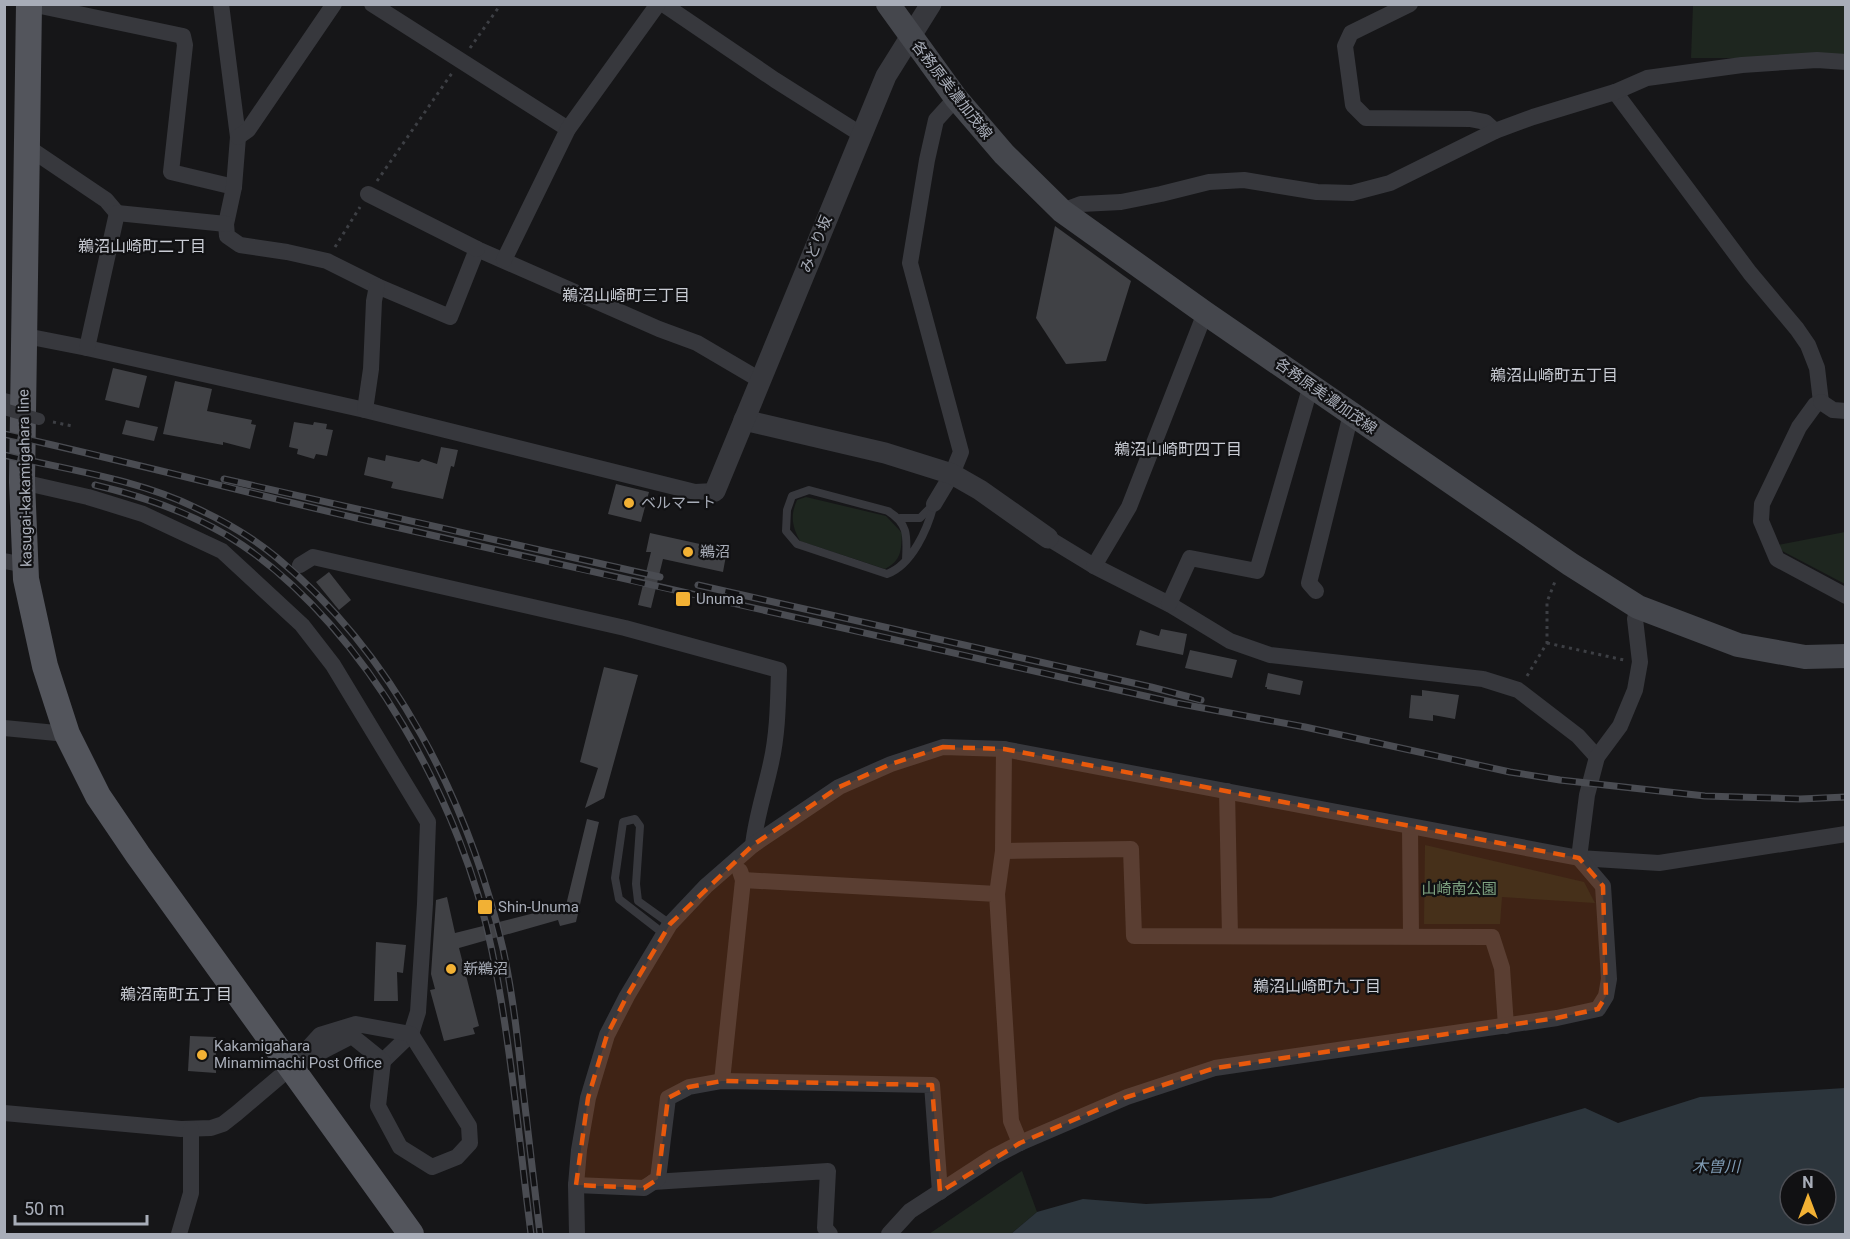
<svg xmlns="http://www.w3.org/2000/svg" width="1850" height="1239" font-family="Roboto,'Noto Sans JP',sans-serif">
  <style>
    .green { fill: #1e261f }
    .water { fill: #2c353c; fill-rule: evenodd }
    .building { fill: #404145 }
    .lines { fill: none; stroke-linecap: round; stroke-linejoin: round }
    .path { stroke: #3d3f44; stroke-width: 3; stroke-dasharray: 3 4.5; stroke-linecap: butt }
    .service { stroke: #37383d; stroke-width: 8 }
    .minor { stroke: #37383d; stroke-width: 16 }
    .tertiary { stroke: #37383d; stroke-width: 21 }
    .secondary { stroke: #45474d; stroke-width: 24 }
    .primary { stroke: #53555c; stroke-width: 26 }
    .rail-casing { stroke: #4a4c52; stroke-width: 7 }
    .rail { stroke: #111113; stroke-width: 4.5; stroke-dasharray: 14; stroke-linecap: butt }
    .pedestrian-bridge { stroke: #37383d; stroke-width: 12 }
    .marked { fill: #e8590c; fill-opacity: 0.2; stroke: #e8590c; stroke-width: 4.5; stroke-dasharray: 12 8; stroke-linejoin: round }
    .poi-dot { fill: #f2b134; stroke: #111113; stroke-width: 2 }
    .labels { text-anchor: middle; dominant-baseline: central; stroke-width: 4.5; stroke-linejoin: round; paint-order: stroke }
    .street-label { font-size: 15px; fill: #a8adb8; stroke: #111113 }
    .poi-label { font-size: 15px; fill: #a8adb8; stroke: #111113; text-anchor: start }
    .park-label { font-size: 15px; fill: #7fa381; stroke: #111113 }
    .neighbourhood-label { font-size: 16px; fill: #c9ccd4; stroke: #111113 }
    .water-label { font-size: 16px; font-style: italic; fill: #7f9bb3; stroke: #111113 }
  </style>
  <rect width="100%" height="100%" fill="#161618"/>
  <g class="green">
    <path d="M1693,5h152v53h-154z"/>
    <path d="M806,497l80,19 16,17c-1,17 0,27 -17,36l-85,-28c-8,-15 -10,-25 -3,-41z"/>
    <path d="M1845,532v52l-72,-38z"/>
    <path d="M1425,845l159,37 11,21 -93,-6 -2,27h-76z"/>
    <path d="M1022,1171l15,41 -26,22h-82z"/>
  </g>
  <path class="water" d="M1845,1088v146h-834l26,-22 46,-13 63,5 125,-6 314,-90 33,15 82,-26zM1790,1179h36v36h-36z"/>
  <g class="building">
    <path d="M1055,226l76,55 -25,80 -40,3 -30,-46z"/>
    <path d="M113,368l34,8 -8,32 -34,-8z"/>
    <path d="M175,381l37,8 -5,22 45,9 -1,4 5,1 -6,24 -27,-7v3l-60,-11z"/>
    <path d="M126,420l32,7 -4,14 -32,-7z"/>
    <path d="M294,422l19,3 1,-3 13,2 -1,5 7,1 -6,26 -11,-2 -2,5 -17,-5 1,-5 -9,-2z"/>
    <path d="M441,447l17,3 -4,17 -3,-1 -8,33 -52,-11 2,-6 -29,-7 4,-18 17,4 1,-6 33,7 3,-3 15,5z"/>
    <path d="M616,484l33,8 -8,30 -33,-8z"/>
    <path d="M650,533l77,17 -4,22 -60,-13 -12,49 -13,-3 13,-53h-5z"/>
    <path d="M329,572l22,28 -12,10 -23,-28z"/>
    <path d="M1161,629l26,5 -4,21 -47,-10 4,-15 19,6z"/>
    <path d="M1190,650l47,10 -5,18 -47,-10z"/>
    <path d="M604,667l34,8 -34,123 -19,10 13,-40 -18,-6z"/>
    <path d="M1268,673l35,8 -3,14 -33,-6v-2h-2z"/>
    <path d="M1422,690l37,5 -4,24 -22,-4v6l-24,-3 2,-23 11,1z"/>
    <path d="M587,819l12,3 -23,100 -16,4 -2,-6 -99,28 20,78 -6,2 2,6 -31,7 -14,-51 5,-1 -4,-15 5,-74 11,-3 8,36 111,-28z"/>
    <path d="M376,942l30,3 -3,28 -6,-1 1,29h-24z"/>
    <path d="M190,1036l26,1v36l-28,-2z"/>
  </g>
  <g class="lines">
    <g class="path">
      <path d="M470,48l31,-44"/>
      <path d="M377,181l75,-108"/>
      <path d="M335,247l25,-40"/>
      <path d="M53,422l19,4"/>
      <path d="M1547,643l77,17"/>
      <path d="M1527,676l20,-33v-41l9,-23"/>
    </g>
    <g class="service">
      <path d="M900,518h20l13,-13"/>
      <path d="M906,560c1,-23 3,-36 -18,-49l-79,-21 -17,6 -5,14 -1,21 11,13 90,30c25,-9 41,-46 47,-70"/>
      <path d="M664,934l-45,-35 -4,-21 8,-56 12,-3 5,7 -4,58 2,17 32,23"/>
    </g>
    <g class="minor">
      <path d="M31,4l152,32 2,9 -14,127 63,15"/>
      <path d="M221,4l17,133 -4,50 -8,37 1,12 13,9 47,7 40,9 50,25 73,31 27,-68 182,80 38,14 63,37"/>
      <path d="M372,4l196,125"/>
      <path d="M663,4l112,76 87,55"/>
      <path d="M1410,4l-59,29 -6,13 8,59 13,13 104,1 15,3 10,9"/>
      <path d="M1615,92l135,181 47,56 11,16 9,23 4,34"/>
      <path d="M238,137l10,-7 86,-126"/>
      <path d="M26,146l80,54 11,13"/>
      <path d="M368,194l109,55"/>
      <path d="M1062,211l19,-7 40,-2 40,-8 48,-12 35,-2 73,12 35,1 38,-10 105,-52 38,-14 82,-25 32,-14 95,-13 75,-5 29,2"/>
      <path d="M504,260l64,-131 90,-125"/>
      <path d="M25,338h11l51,10 278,62 330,82 20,-1"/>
      <path d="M87,348l30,-135 109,11"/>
      <path d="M4,401l19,5"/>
      <path d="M1821,402l-6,3 -16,22 -37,77 -1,17 16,38 69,37"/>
      <path d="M1821,402l12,8 13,1"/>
      <path d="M365,410l6,-41 3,-68 3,-15"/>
      <path d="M22,482l66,15 55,17 79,37 80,74 31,40 95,157 -3,82 -7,108 -7,22 -28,27"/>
      <path d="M934,504l18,-30 9,-22 -51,-189 17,-103 9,-40 20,-22"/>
      <path d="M1048,538l46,28 75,38 61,37 40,14 213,24 35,11 60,46 19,21"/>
      <path d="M4,561l22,4"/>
      <path d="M300,565l13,-8 312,71 154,42c-1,31 -1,62 -8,93 -6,28 -15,54 -18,82"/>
      <path d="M1094,566l35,-59 76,-194"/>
      <path d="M1316,591l-7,-8 42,-169"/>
      <path d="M1169,604l21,-46 67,13 54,-186"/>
      <path d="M4,728l63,6"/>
      <path d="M1227,791l3,145"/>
      <path d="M1410,827l1,108"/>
      <path d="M1003,851l128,-2 3,87 358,1 10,31 4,58"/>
      <path d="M743,880l254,14 14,227 9,22"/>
      <path d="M997,894l6,-43 1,-102"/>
      <path d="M722,1081l21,-201 -3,-9"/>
      <path d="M4,1113l177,16 30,-1 12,-4 14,-11 53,-45 30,-33 36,-11 55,10 58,92 1,17 -13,14 -25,10 -32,-20 -22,-41 5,-45 -31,-25 -62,32"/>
      <path d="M653,1182l175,-11 -3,57 5,6"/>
      <path d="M576,1185l68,3 14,-9 10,-81 21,-11 33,-6 210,4 8,107"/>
      <path d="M179,1234l12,-41v-64"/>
      <path d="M577,1234l-1,-49 3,-35 9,-52 19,-63 20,-39 43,-72 36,-38 47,-41 86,-58 52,-23 52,-17 61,2 575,109 80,5 187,-29"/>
      <path d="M889,1234l21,-23 83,-54 27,-14 107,-46 88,-29 342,-50 41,-9 8,-13 3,-17 -6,-93 -24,-28 8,-63 10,-38 23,-31 15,-36 5,-28 -5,-43 3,-12"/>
    </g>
    <g class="tertiary">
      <path d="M744,420l141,33 67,21 28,16 68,48"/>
      <path d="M715,491l171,-415 45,-72"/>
    </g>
    <path class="secondary" d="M888,4l68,94 48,56 58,57 143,102 365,251 68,43 100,38 67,12 41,-1"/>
    <path class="primary" d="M29,4l-7,478 4,97 19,87 22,68 31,62 40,59 273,379"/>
    <defs>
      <g id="rail">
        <path d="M4,434c122,27 243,59 365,87 269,62 538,121 807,182l129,24 205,45 50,8 145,16 95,3 46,-2"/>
        <path d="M4,455c64,15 133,24 192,53 28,13 56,29 80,49 118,97 193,245 227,392 10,46 15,93 20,140 6,48 11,97 17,145"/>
        <path d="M224,479l436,98"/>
        <path d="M95,485c51,12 103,30 147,60 125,85 221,260 250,406 19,93 27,189 39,283"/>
        <path d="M698,585l453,102 50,13"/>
      </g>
    </defs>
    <use href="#rail" class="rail-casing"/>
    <use href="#rail" class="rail"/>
    <path class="pedestrian-bridge" d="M4,409l35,10"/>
  </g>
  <path class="marked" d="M943,747l61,2 575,109 24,28 3,110 -8,13 -41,9 -342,50 -88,29 -107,46 -80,49 -8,-107 -210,-4 -33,6 -21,11 -10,81 -14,9 -68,-3 12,-87 19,-63 20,-39 43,-72 83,-79 86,-58 52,-23z"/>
  <g class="poi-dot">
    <circle cx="629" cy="503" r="6"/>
    <circle cx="688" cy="552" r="6"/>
    <rect x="675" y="591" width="16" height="16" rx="3"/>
    <rect x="477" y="899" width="16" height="16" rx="3"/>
    <circle cx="451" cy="969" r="6"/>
    <circle cx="202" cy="1055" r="6"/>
  </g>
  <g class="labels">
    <g class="street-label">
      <text transform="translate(952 90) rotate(52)">各務原美濃加茂線</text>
      <text transform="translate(816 244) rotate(-68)">みどり坂</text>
      <text transform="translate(1326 396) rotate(35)">各務原美濃加茂線</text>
      <text transform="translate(25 478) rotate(-91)">kasugai-kakamigahara line</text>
    </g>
    <g class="poi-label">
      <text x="641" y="503">ベルマート</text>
      <text x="700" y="552">鵜沼</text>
      <text x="696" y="599">Unuma</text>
      <text x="498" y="907">Shin-Unuma</text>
      <text x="463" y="969">新鵜沼</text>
      <text x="214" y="1046">Kakamigahara<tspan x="214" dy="17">Minamimachi Post Office</tspan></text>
    </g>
    <g class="park-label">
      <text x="1459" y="889">山崎南公園</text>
    </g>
    <g class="neighbourhood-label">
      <text x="142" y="246">鵜沼山崎町二丁目</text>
      <text x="626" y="295">鵜沼山崎町三丁目</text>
      <text x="1554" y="375">鵜沼山崎町五丁目</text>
      <text x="1178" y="449">鵜沼山崎町四丁目</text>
      <text x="1317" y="986">鵜沼山崎町九丁目</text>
      <text x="176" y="994">鵜沼南町五丁目</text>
    </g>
    <g class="water-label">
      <text x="1716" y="1166">木曽川</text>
    </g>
  </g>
  <rect width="1850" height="1239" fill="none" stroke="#a8adb8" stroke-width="12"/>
  <g transform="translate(1808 1197)"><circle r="28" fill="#111113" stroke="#4d4f55" stroke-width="1.5"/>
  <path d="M0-4.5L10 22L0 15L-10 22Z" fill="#f2b134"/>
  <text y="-9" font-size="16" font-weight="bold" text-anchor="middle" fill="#a8adb8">N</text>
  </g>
  <path d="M15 1215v9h132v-9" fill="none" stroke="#a8adb8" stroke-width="3"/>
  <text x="24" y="1215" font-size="18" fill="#a8adb8" stroke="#111113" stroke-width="4.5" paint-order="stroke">50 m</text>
</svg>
